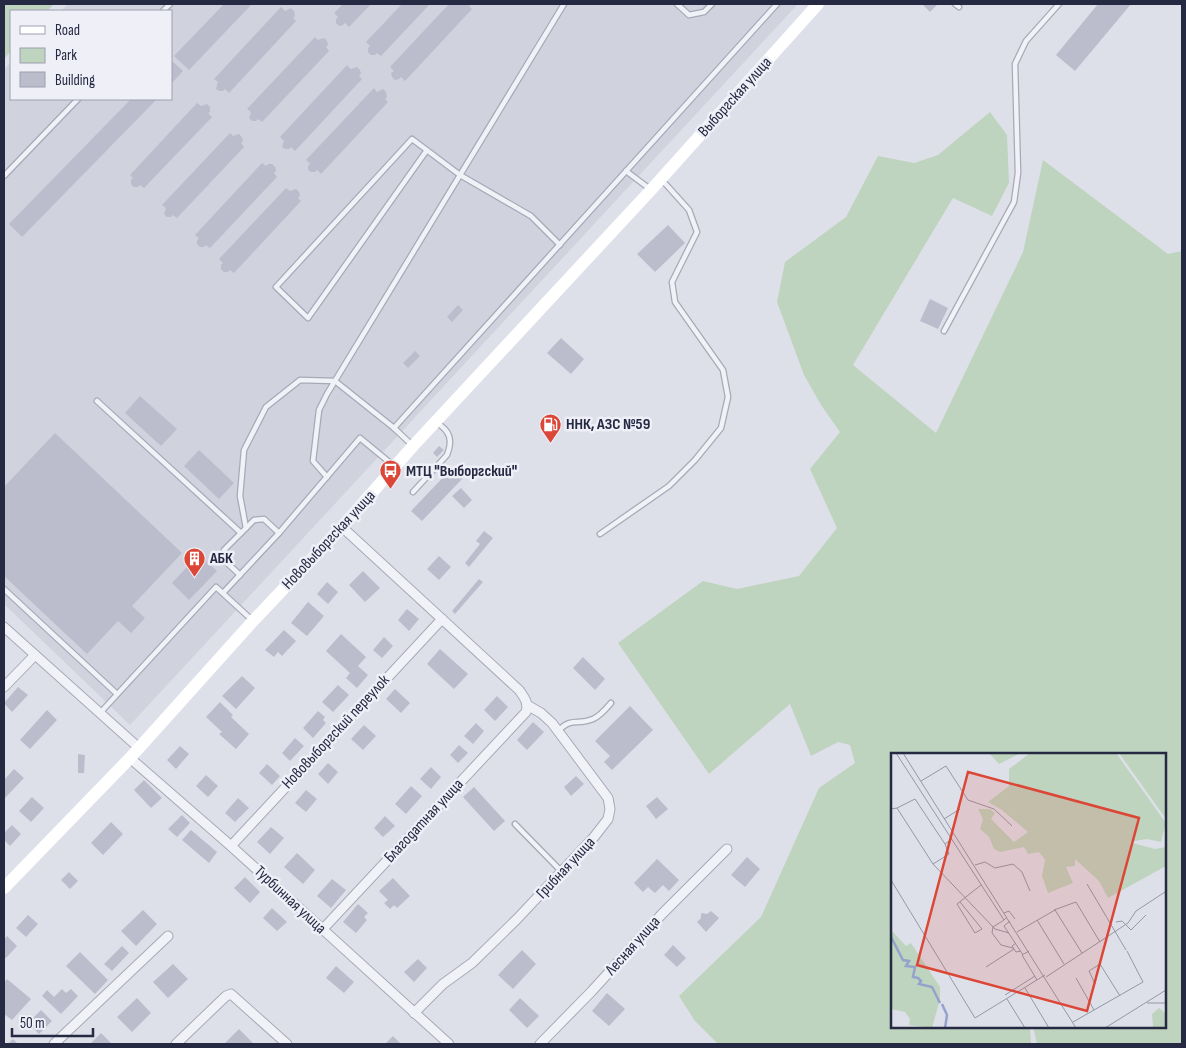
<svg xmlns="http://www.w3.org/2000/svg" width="1186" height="1048" font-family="'Sofia Sans Condensed',sans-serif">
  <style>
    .built { fill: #d0d2de }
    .green { fill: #bed4be }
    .building { fill: #bbbdcd }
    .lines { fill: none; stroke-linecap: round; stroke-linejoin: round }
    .lane-casing { stroke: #a7a9b7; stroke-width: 7 }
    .street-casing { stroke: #a7a9b7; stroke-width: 11 }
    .lane { stroke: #f1f2f7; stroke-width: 4.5 }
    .street { stroke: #f1f2f7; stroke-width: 9 }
    .secondary { stroke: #fff; stroke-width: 12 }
    .labels { text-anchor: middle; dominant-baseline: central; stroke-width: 5; stroke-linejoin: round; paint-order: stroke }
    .street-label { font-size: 16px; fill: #262942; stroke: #eeeff7 }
    .poi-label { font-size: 16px; font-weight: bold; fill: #262942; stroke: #eeeff7; text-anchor: start }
    .inset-river { fill: none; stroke: #95a2cd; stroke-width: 2.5 }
    .inset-road { fill: none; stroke: #9497a6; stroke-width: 1 }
    .view { fill: #dc4636; fill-opacity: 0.15; stroke: #dc4636; stroke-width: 2.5 }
    .inset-edge { fill: none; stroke: #262942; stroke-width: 2.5 }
  </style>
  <rect width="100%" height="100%" fill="#dee0e9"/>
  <path class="built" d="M68,4h730l-668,721 -126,-121v-534l7,-8v37h160v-88h-110z"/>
  <g class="green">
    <path d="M4,4h50l-7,7h-36v40l-7,8z"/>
    <path d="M990,112l17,23 2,48 -17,33 -39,-18 -100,167 83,68 87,-181 20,-92 125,94 14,-3v793h-145l-4,-17h132v-273h-273v273h138l1,17h-313l-23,-23 -16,-25 82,-79 58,-129 36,-25 -5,-18 -12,-3 -27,14 -21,-52 -81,70 -91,-131 85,-62 34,8 62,-13 38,-48 -27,-59 30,-37 -19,-27 -17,-30 -27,-73 8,-40 61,-45 32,-61 36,7 24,-8z"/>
  </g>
  <g class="building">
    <path d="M224,4h28l-63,66 -15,-14z"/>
    <path d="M343,4h28l-22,23 -4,-4 -2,2 -4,1 -3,-3v-4l2,-2 -4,-4z"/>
    <path d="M402,4h28l-49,52 -4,-3 -2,2h-4l-3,-3v-4l2,-2 -4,-4z"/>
    <path d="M449,4h22l-2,2 3,3 -67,72 -4,-4 -2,2 -4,1 -3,-3 -1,-4 3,-2 -4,-4z"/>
    <path d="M922,4h16l-8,8z"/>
    <path d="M1098,4h33l-56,67 -19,-16z"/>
    <path d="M281,7l4,4 6,-3 3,3 1,5 -2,2 3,3 -67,72 -4,-4 -2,2h-4l-3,-2 2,-7 -4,-3z"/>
    <path d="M315,37l3,3 6,-2 3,3 1,4 -2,2 3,4 -67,71 -4,-3 -2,2h-4l-3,-3 2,-6 -4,-3z"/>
    <path d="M171,60l12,11 -12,13z"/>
    <path d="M347,65l4,4 6,-2 3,3 1,4 -2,2 3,3 -67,72 -4,-4 -2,2h-4l-3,-2 2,-6 -4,-4z"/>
    <path d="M374,88l3,4 6,-3 3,3 1,5 -2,2 3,3 -67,72 -4,-4 -2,2h-4l-3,-2v-4l2,-2 -4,-4z"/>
    <path d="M131,99h26l-135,138 -13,-13z"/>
    <path d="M197,103l4,3 6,-2 3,3v5l-2,1 4,4 -68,71 -4,-3 -2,2h-4l-3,-3v-4l2,-2 -3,-3z"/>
    <path d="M230,133l3,3 6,-2 3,3 1,4 -2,2 3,4 -67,71 -4,-3 -2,2h-4l-3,-3 2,-6 -4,-3z"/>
    <path d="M262,163l4,3 2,-2h4l3,3 1,4 -2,2 3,4 -67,71 -4,-3 -2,2h-4l-3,-3v-4l2,-2 -4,-3z"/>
    <path d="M286,188l4,3 6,-2 3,3 1,4 -2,2 3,3 -67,72 -4,-3 -2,2h-4l-3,-3v-4l2,-2 -4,-4z"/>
    <path d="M668,225l17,18 -30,29 -18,-18z"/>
    <path d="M930,299l18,9 -10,21 -18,-8z"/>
    <path d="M458,305l5,5 -11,12 -5,-5z"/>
    <path d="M561,338l23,21 -13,15 -24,-21z"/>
    <path d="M415,351l5,5 -12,12 -5,-5z"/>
    <path d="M140,396l37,33 -16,17 -36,-33z"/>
    <path d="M55,433l127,120 -50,53 13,12 -14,15 -13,-12 -31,33 -83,-78v-89z"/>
    <path d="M439,446l5,4 -7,7 -4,-4z"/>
    <path d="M199,450l35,33 -15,16 -35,-33z"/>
    <path d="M452,468l11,10 -41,43 -11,-10z"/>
    <path d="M461,488l11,12 -8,8 -12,-12z"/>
    <path d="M484,531l9,7 -24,29 -4,-4 15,-19 -4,-3z"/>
    <path d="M199,554l18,17 -28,29 -17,-17z"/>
    <path d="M439,556l12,11 -12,13 -12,-11z"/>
    <path d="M363,571l17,17 -15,14 -16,-17z"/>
    <path d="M479,579l4,3 -28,32 -3,-3z"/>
    <path d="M327,582l11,10 -10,12 -11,-10z"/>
    <path d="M308,602l16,14 -17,20 -16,-13z"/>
    <path d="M407,609l12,10 -10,12 -11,-11z"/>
    <path d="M284,630l12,11 -14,15 -4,-4 -4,5 -9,-7z"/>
    <path d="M341,634l25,23 -8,9 10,9 -11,13 -11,-10 4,-5 -24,-22z"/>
    <path d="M384,637l9,9 -11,12 -9,-8z"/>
    <path d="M440,649l28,25 -14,15 -27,-25z"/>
    <path d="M583,657l22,22 -10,11 -22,-22z"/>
    <path d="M242,676l13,12 -19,21 -14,-13z"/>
    <path d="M338,685l11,10 -16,17 -11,-10z"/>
    <path d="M18,687l10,8 -16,17 -8,-9z"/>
    <path d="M395,689l15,14 -9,10 -15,-14z"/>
    <path d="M497,696l11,11 -13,14 -11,-11z"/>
    <path d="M220,702l13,13 -2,2 18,17 -13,15 -17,-15 3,-2 -16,-15z"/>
    <path d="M630,706l23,24 -41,40 -8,-8 6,-6 -15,-15z"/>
    <path d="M47,710l10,10 -27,29 -10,-9z"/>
    <path d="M318,711l7,6 -2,3 3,3 -13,15 -10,-10z"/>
    <path d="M533,722l11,10 -17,18 -10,-10z"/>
    <path d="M476,723l8,8 -11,13 -9,-8z"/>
    <path d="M364,725l12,11 -13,14 -12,-11z"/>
    <path d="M295,738l9,8 -14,15 -8,-8z"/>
    <path d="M459,745l9,8 -10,10 -8,-8z"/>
    <path d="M180,746l9,8 -13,15 -9,-9z"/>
    <path d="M78,754l7,1 -1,18h-6z"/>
    <path d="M328,763l10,9 -10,12 -10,-10z"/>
    <path d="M267,764l13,12 -8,9 -13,-12z"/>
    <path d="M431,767l10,10 -10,12 -11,-10z"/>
    <path d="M14,769l10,9 -20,21v-19z"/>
    <path d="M206,775l12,11 -10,11 -12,-11z"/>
    <path d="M576,776l8,8 -13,12 -7,-9z"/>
    <path d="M144,780l18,18 -11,10 -17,-18z"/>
    <path d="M411,786l11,10 -16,18 -11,-10z"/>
    <path d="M474,787l31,34 -11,10 -31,-34z"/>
    <path d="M306,790l11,9 -11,13 -11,-9z"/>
    <path d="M32,797l12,11 -13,14 -12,-11z"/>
    <path d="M657,797l11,12 -12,10 -10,-13z"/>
    <path d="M238,798l11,10 -14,14 -10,-9z"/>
    <path d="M182,815l8,8 -13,14 -9,-8z"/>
    <path d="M385,816l10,10 -12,11 -9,-9z"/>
    <path d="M111,822l12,12 -20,21 -12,-12z"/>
    <path d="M12,825l9,9 -11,12 -6,-6v-7z"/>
    <path d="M271,827l13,11 -14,16 -13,-12z"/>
    <path d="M191,830l26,22 -8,11 -27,-23z"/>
    <path d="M297,853l18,17 -12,14 -19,-17z"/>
    <path d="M747,857l13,12 -15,18 -14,-12z"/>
    <path d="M657,859l22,21 -10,11 -6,-6 -8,8 -7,-6 -5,5 -9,-9z"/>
    <path d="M69,872l9,9 -8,8 -9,-9z"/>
    <path d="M245,877l15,15 -10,11 -16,-15z"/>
    <path d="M393,878l17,18 -13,12 -3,-3 -4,4 -6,-6 4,-3 -9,-9z"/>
    <path d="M332,879l14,11 -15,18 -14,-12z"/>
    <path d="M358,904l10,9 -4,4 3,3 -11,13 -13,-11z"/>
    <path d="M272,908l15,14 -10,9 -14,-13z"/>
    <path d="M143,910l14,14 -21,22 -15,-15z"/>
    <path d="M711,911l8,7 -13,14 -9,-10 4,-4v-4l1,-1 5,1z"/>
    <path d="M28,915l10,9 -12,13 -10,-9z"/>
    <path d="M7,936l10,10 -11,12 -2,-2v-16z"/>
    <path d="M673,945l13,13 -9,9 -13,-12z"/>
    <path d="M122,946l7,7 -17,18 -8,-7z"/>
    <path d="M522,950l14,14 -23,25 -15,-14z"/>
    <path d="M80,952l28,28 -13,14 -29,-28z"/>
    <path d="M418,959l9,9 -13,14 -10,-10z"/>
    <path d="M173,964l15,15 -20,19 -15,-16z"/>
    <path d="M336,966l18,16 -10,11 -18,-15z"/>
    <path d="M7,979l24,20 -19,21 -8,-6v-31z"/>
    <path d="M62,989l4,4 5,-4 7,7 -17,18 -19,-18 5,-6 7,7z"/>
    <path d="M607,993l18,16 -16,17 -17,-15z"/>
    <path d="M137,998l14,15 -19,19 -15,-15z"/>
    <path d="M520,998l19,18 -12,12 -18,-18z"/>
    <path d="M41,1010l11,11 -13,13 -11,-11z"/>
    <path d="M239,1029l15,15h-30z"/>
    <path d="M101,1033l11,11h-22z"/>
    <path d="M393,1036l8,8h-16z"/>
    <path d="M13,1039l5,5h-10z"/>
  </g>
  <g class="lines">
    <defs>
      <g id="lane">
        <path d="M677,4l12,11 15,-3 8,-8"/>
        <path d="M955,4l4,3"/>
        <path d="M163,11l7,-7"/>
        <path d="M427,150l-119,168 -32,-31 136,-148 48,36 71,41 29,29"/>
        <path d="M626,171l24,18"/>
        <path d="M4,176l74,-77"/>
        <path d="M944,331l70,-129 4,-29 -3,-109 11,-23 33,-37"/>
        <path d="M97,401l144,132"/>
        <path d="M412,445l-18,-17 383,-424"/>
        <path d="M327,477l-14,-16 6,-51 8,-16 237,-390"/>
        <path d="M413,492l34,-37c6,-15 3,-24 -10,-32"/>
        <path d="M246,528l-6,-32 4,-46 22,-43 34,-27 35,1 59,47"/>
        <path d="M600,534l69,-48 26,-26 26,-32 7,-31 -5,-27 -48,-68 -3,-20 25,-50 -8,-22 -27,-30"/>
        <path d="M240,575l-16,-15v-10l30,-30 10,-1 15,14"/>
        <path d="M4,589l113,105"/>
        <path d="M223,593l56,-60 81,-95 34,28"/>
        <path d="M100,713l116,-126 36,33"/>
        <path d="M558,731c15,-15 19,-5 35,-12 7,-3 13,-10 18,-16"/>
        <path d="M515,824l46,47"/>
      </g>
      <g id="street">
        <path d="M4,627l135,121"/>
        <path d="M4,687l31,-32"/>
        <path d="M130,758l101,88 218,198"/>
        <path d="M231,846l211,-227"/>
        <path d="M322,930l204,-218c3,-9 -2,-15 -7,-22l-177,-163"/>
        <path d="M414,1013l29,-29 29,-21 45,-44 77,-82 14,-18 2,-10 -2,-11 -56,-75 -11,-10 -14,-8"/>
        <path d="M54,1044l114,-108"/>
        <path d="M176,1044l50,-48 5,-2 56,50"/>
        <path d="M540,1044l51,-52 71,-78 65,-65"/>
      </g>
    </defs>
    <use href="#lane" class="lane-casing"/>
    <use href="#street" class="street-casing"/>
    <use href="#lane" class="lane"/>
    <use href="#street" class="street"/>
    <path class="secondary" d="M4,888l126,-130 123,-137 89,-94 71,-81 238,-256 167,-186"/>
  </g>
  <defs>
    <symbol id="fuel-pin" viewBox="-11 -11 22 30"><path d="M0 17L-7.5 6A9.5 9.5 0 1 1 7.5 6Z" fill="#dc4636" stroke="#eeeff7"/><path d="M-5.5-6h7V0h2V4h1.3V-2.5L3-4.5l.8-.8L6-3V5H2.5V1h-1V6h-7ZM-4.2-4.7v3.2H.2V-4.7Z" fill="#fff"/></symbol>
    <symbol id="bus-pin" viewBox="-11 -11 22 30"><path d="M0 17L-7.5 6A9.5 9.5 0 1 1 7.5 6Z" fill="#dc4636" stroke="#eeeff7"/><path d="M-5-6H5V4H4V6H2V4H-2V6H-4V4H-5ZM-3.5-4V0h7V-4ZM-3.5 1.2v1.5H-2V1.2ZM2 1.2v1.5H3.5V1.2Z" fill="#fff"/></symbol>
    <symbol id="building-pin" viewBox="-11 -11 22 30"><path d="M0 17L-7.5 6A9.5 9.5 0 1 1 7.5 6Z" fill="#dc4636" stroke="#eeeff7"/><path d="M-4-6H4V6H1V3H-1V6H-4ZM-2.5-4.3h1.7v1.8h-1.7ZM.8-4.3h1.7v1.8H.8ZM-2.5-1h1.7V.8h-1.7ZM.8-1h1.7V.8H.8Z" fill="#fff"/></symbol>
  </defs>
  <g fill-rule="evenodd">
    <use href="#fuel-pin" x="538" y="412" width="25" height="34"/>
    <use href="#bus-pin" x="378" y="458" width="25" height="34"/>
    <use href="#building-pin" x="182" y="546" width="25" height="34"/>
  </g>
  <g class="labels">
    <g class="street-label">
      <text transform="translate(735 97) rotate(-48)">Выборгская улица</text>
      <text transform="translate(329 540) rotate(-47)">Нововыборгская улица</text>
      <text transform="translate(336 732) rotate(-47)">Нововыборгский переулок</text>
      <text transform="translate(424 821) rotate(-47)">Благодатная улица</text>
      <text transform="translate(566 868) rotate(-47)">Грибная улица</text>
      <text transform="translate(290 900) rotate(43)">Турбинная улица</text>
      <text transform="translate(633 946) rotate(-48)">Лесная улица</text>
    </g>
    <g class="poi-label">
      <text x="566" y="424">ННК, АЗС №59</text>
      <text x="406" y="471">МТЦ "Выборгский"</text>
      <text x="210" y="558">АБК</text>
    </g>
  </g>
  <g transform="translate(891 753)">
    <rect width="275" height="275" fill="#dee0e9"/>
    <path d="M98,0h32l-22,11zM139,0h86l50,70 -5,19 -14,-3 -18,3 26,7 11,-2v19l-58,32 -9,-17 -24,-22v7l-9,1 7,16 -25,10 -6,-17 3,-16 -6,-8 -11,2 -4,-7 -24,5 -6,-3 -5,-12 -9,-8 3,-10 -5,-10h12l5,4 -4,6 23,23 14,-10 -26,-22 -14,-8 21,-16v-17zM228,0h47v66zM0,177l15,16 5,-3 29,44v12l-8,29 -23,-3 1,-6 -5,-7 -14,-3zM268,255l6,5v15h-12l-1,-14z" fill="#bed4be"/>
    <path class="inset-river" d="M0,184l12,23 6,1 -3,5 9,1 -2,10 5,1 3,3 -2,3 13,3 8,16M51,251l5,11 -2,13"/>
    <path class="inset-road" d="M5,0l108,167 3,-3M12,0l173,275M30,28l25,-15 22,34 26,9 18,17M6,55l18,-9 30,45M0,56l6,-1 36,56 62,65 14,4M53,66l16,-10M42,111l16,-10 -4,-10 7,-5M84,112l10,-3 10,6 18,-4 9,8 8,19M0,127l84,138 70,-43M196,131l39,66M69,149l22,27 -7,4 -18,-29 24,-19M163,157l22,-8 24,40M113,160l5,-2 6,8M113,167l-11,7 -1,6 9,12 12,3M146,167l27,44M119,168l-6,5 19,29M225,169l6,-1 9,9 15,-15M126,179l38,-22 27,43M125,190l-4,3 4,6 5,-1M138,198l-7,4 15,25M95,214l28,-18M155,224l82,-54 8,-12 29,-19M185,225l18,32M204,231l-6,-13 11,-7 20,32M134,235l24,40M114,242l30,-19M116,246l18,29M256,250h19M182,269l70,-40 -16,-31M214,275l61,-38"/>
    <path class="view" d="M77,19l171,46 -52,193 -170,-46z"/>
    <rect width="275" height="275" class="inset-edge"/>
  </g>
  <rect width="1186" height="1048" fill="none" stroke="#262942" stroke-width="10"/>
  <rect x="10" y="10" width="162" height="90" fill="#eeeff7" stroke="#9ea0af"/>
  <rect x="20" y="26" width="25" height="8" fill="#ffffff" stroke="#9ea0af"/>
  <text x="55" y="35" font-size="15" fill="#262942">Road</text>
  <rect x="20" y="48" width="25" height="15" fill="#bed4be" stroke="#9ea0af"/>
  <text x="55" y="60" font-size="15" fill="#262942">Park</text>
  <rect x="20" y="72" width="25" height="15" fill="#bbbdcd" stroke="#9ea0af"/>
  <text x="55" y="85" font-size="15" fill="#262942">Building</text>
  <path d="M12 1028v8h81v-8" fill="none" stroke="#262942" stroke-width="2.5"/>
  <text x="20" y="1028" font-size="15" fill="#262942" stroke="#eeeff7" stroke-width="4" paint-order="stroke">50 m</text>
</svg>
